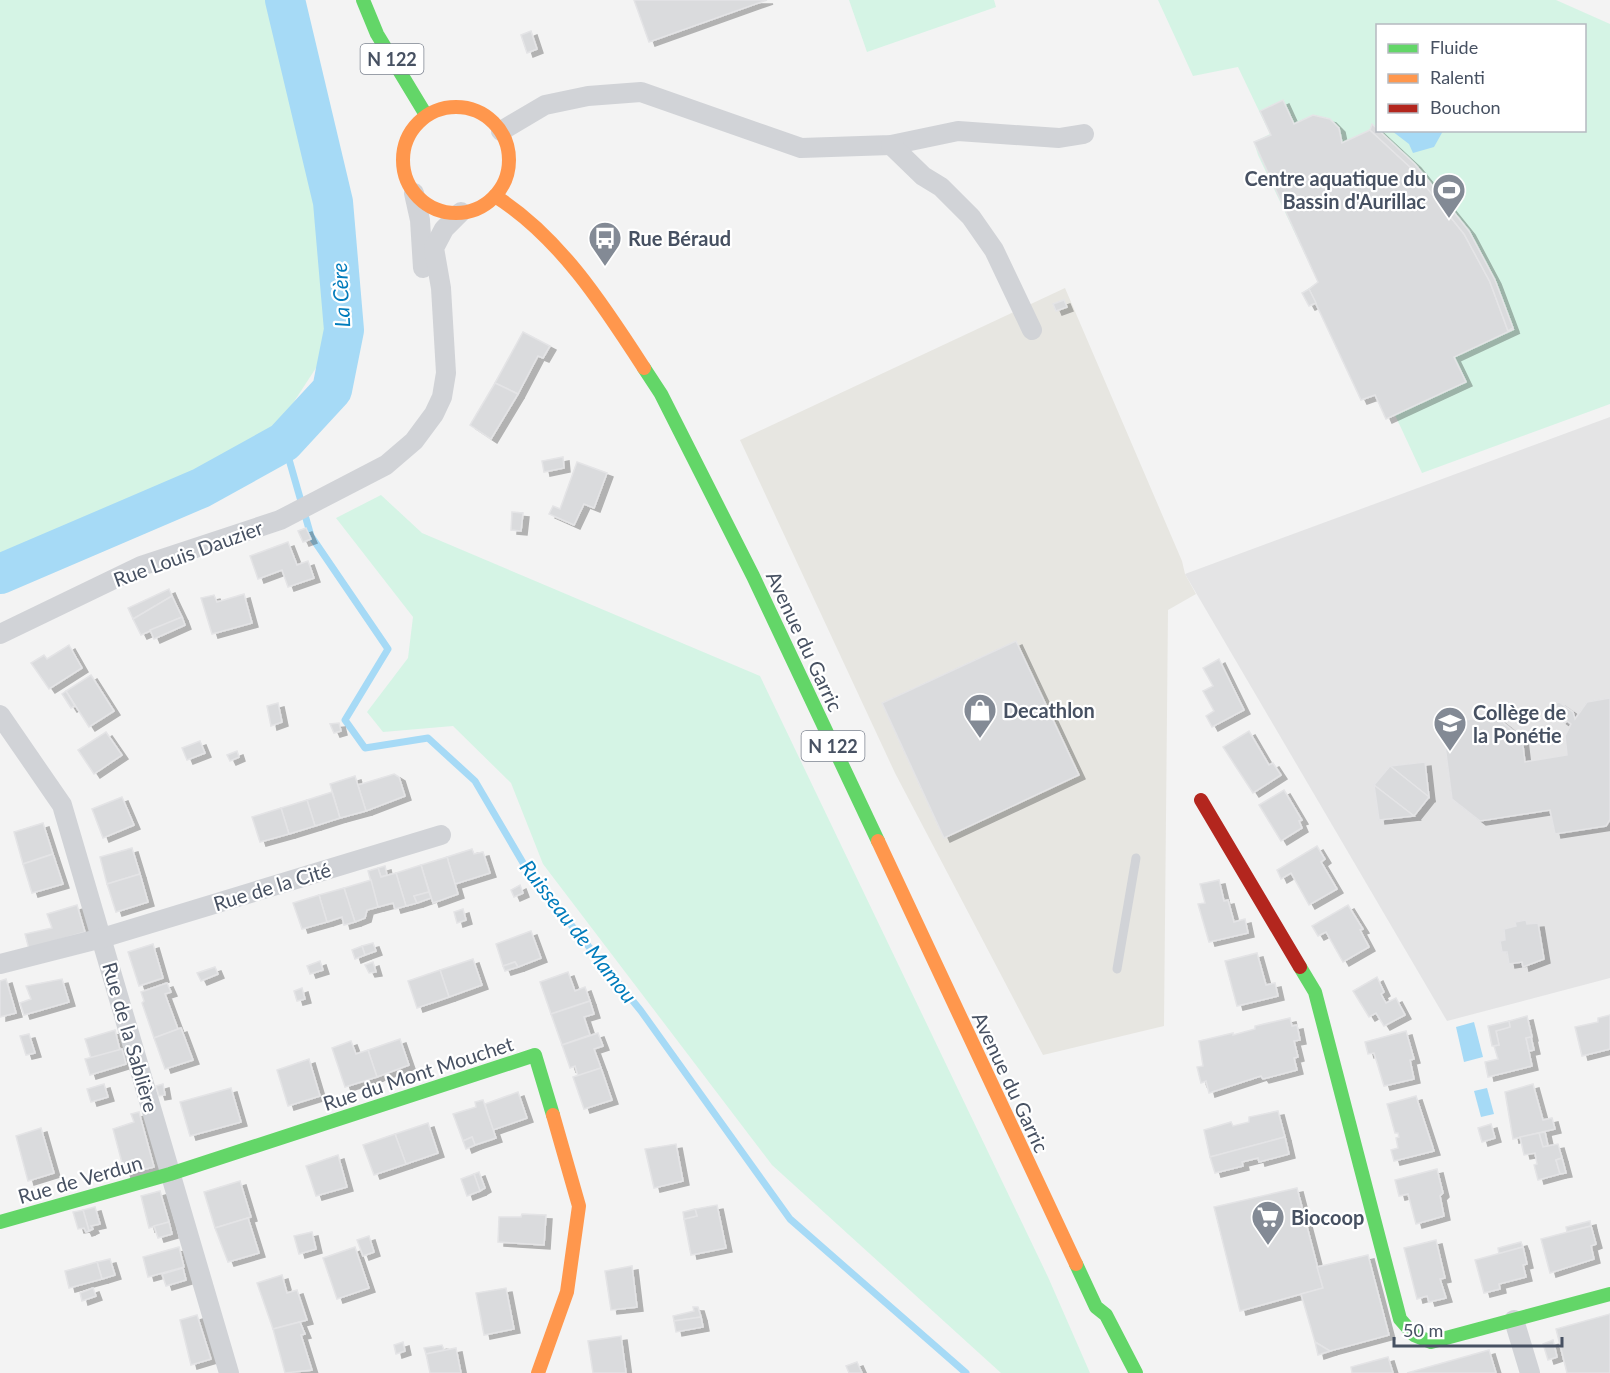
<svg xmlns="http://www.w3.org/2000/svg" width="1610" height="1373" font-family="Lato,sans-serif">
  <style>
    .commercial { fill: #e7e6e1 }
    .education { fill: #e4e4e5 }
    .green { fill: #d5f4e5; fill-rule: evenodd }
    .water { fill: #a6daf6 }
    .lines { fill: none; stroke-linecap: round; stroke-linejoin: round }
    .stream { stroke: #a6daf6; stroke-width: 7 }
    .river { stroke: #a6daf6; stroke-width: 40 }
    .building { fill: #dadbdd; stroke: #e4e4e6; stroke-width: 1.5; filter: url(#shadow) }
    .lane { stroke: #d1d3d7; stroke-width: 9 }
    .street { stroke: #d1d3d7; stroke-width: 20 }
    .fast { stroke: #63d668; stroke-width: 14 }
    .slow { stroke: #ff974d; stroke-width: 14 }
    .jam { stroke: #b3261e; stroke-width: 14 }
    .labels { text-anchor: middle; dominant-baseline: central; stroke-width: 4.5; stroke-linejoin: round; paint-order: stroke }
    .shield { fill: #fff; stroke: #7e8591; stroke-width: 1.5 }
    .shield-label { font-size: 18px; font-weight: bold; fill: #475162 }
    .poi-label { font-size: 20px; font-weight: bold; fill: #475162; stroke: #fff; text-anchor: start }
    .street-label { font-size: 20px; fill: #475162; stroke: #fff }
    .water-label { font-size: 21px; font-style: italic; fill: #007cbc; stroke: #fff }
  </style>
  <defs>
    <filter id="shadow"><feDropShadow dx="6" dy="4" stdDeviation="0" flood-color="#0004"/></filter>
  </defs>
  <rect width="100%" height="100%" fill="#f3f3f3"/>
  <path class="commercial" d="M1065,288l117,273 3,13 11,20 -28,16 -4,416 -121,29 -148,-282 -155,-333z"/>
  <path class="education" d="M1610,417v561l-163,43 -262,-447z"/>
  <g class="green">
    <path d="M0,0h279l38,178 23,153 -69,106 -136,69 -135,61z"/>
    <path d="M849,0h145l2,7 -129,45z"/>
    <path d="M1158,0h398l54,24v380l-188,69 -27,-58 -9,4 -11,-24 -14,5 -45,-97 -7,3 -7,-13 16,-11 -60,-127 -4,-13 16,-8 -32,-67 -45,9zM1378,26h206v104h-206z"/>
    <path d="M381,495l41,38 338,143 288,601 42,96h-89l-229,-208 -229,-301 -32,-81 -58,-57 -70,6 -16,-20 41,-54 5,-41 -77,-99z"/>
  </g>
  <g class="water">
    <path d="M1392,131h51l-9,16 -21,6 -4,-9z"/>
    <path d="M1474,1022l9,35 -19,5 -8,-35z"/>
    <path d="M1487,1088l7,26 -13,3 -7,-26z"/>
  </g>
  <g class="lines">
    <path class="stream" d="M284,442l27,94 77,113 -43,71 20,28 63,-10 47,43 54,92 112,138 149,208 176,154"/>
    <path class="river" d="M0,574l201,-86 83,-46 48,-52 12,-60 -11,-128 -48,-202"/>
  </g>
  <g class="building">
    <path d="M634,0h133l-118,42z"/>
    <path d="M531,31l6,18 -10,4 -6,-18z"/>
    <path d="M1283,100l11,24 19,-9 17,4 9,9 3,15 28,-13 41,38 53,66 26,48 18,49 6,-2 -60,28 12,25 -80,37 -11,-24 -14,5 -52,-111 9,-7 -64,-140 17,-7 -11,-24z"/>
    <path d="M1372,124l43,40 54,67 26,49 18,48 -5,3 -18,-49 -26,-48 -53,-66 -41,-38z"/>
    <path d="M1309,289l7,14 -7,3 -7,-13z"/>
    <path d="M1064,300l3,7 -11,4 -3,-7z"/>
    <path d="M523,332l27,14 -7,12 -5,-2 -20,38 -23,-11z"/>
    <path d="M495,383l23,11 -27,45 -21,-14z"/>
    <path d="M563,457l1,11 -20,4 -2,-11z"/>
    <path d="M577,462l30,11 -13,35 -10,-4 -10,21 -25,-11 4,-8 7,3z"/>
    <path d="M512,512l11,1 -2,18 -10,-1z"/>
    <path d="M306,528l5,11 -8,3 -5,-11z"/>
    <path d="M288,542l9,23 11,-4 6,17 -26,9 -6,-17 -24,9 -8,-23z"/>
    <path d="M169,589l3,7 -39,23 -5,-11z"/>
    <path d="M244,594l8,29 -40,11 -11,-36 13,-3 3,7z"/>
    <path d="M172,596l10,21 -41,18 -8,-16z"/>
    <path d="M182,617l3,8 -31,14 -4,-9z"/>
    <path d="M1016,641l63,134 -135,63 -62,-135z"/>
    <path d="M69,645l13,23 -33,21 -18,-26 13,-8 3,4z"/>
    <path d="M1219,659l25,51 -32,17 -6,-11 8,-5 -11,-20 10,-5 -10,-18z"/>
    <path d="M91,675l23,36 -25,16 -23,-36z"/>
    <path d="M66,691l9,15 -4,2 -9,-14z"/>
    <path d="M1610,698v122l-4,6 -51,8 -5,-24 -70,11 -28,-22 -7,-53 21,-26 28,-5 28,23 3,24 42,-7 -2,-19 6,-12 -4,-3 -2,2 -14,-10 -2,-4 5,-5 5,-2 14,10 2,7 12,-17z"/>
    <path d="M278,703l4,19 -11,4 -4,-20z"/>
    <path d="M339,723l2,8 -7,2 -4,-9z"/>
    <path d="M1249,731l20,34 4,-2 8,12 -28,18 -30,-46z"/>
    <path d="M106,732l16,23 -28,19 -16,-24z"/>
    <path d="M200,741l5,12 -18,7 -5,-12z"/>
    <path d="M237,751l2,6 -9,4 -3,-6z"/>
    <path d="M1425,762l4,35 -39,-31z"/>
    <path d="M1390,766l39,31 -15,19 -40,-31z"/>
    <path d="M394,774l5,3 6,19 -39,15 -8,-26z"/>
    <path d="M355,776l11,35 -26,7 -10,-34z"/>
    <path d="M1374,785l40,31 -35,4z"/>
    <path d="M1284,790l18,30 -3,1 3,7 -21,13 -22,-36z"/>
    <path d="M332,792l8,26 -25,8 -8,-26z"/>
    <path d="M122,797l12,28 -31,13 -11,-29z"/>
    <path d="M307,800l8,26 -26,8 -8,-26z"/>
    <path d="M281,808l8,26 -29,8 -8,-25z"/>
    <path d="M43,823l10,31 -30,10 -9,-32z"/>
    <path d="M1317,846l8,13 -4,3 16,27 -28,16 -18,-32 -10,6 -4,-9z"/>
    <path d="M132,848l8,26 -33,10 -7,-27z"/>
    <path d="M472,849l2,5 9,-2 7,21 -35,11 -8,-27z"/>
    <path d="M53,854l10,30 -31,9 -9,-29z"/>
    <path d="M447,857l11,37 -25,9 -12,-38z"/>
    <path d="M421,865l8,27 -15,4 3,7 -11,3 -10,-33z"/>
    <path d="M385,866l2,9 -6,2 -3,-9z"/>
    <path d="M378,868l3,9 15,-4 10,33 -11,3 -2,-6 -15,4 -10,-36z"/>
    <path d="M140,874l8,28 -32,10 -9,-28z"/>
    <path d="M371,880l7,27 -11,3 -2,8 -10,4 -11,-34z"/>
    <path d="M1219,880l5,21 4,-1 6,22 11,-3 3,14 -39,9 -11,-38 7,-1 -5,-19z"/>
    <path d="M520,885l3,8 -9,4 -3,-7z"/>
    <path d="M344,888l11,34 -11,3 -2,-8 -15,5 -8,-27z"/>
    <path d="M429,892l2,6 -14,5 -3,-7z"/>
    <path d="M319,895l8,27 -25,7 -9,-26z"/>
    <path d="M77,905l8,27 -56,17 -4,-15 27,-6 -5,-14z"/>
    <path d="M1348,905l15,24 -3,1 9,17 -26,15 -17,-30 -8,4 -6,-10z"/>
    <path d="M463,909l3,11 -9,3 -3,-11z"/>
    <path d="M1526,920l1,4 11,-1 6,36 -21,8 -1,-5 -13,2 -2,-12h-5l-2,-11 5,-1 -1,-11 12,-3 -1,-4z"/>
    <path d="M531,931l10,27 -23,9 -3,-5 -12,4 -7,-22z"/>
    <path d="M373,943l3,8 -11,4 -3,-9z"/>
    <path d="M153,944l10,34 -24,8 -11,-34z"/>
    <path d="M362,946l3,9 -10,4 -3,-9z"/>
    <path d="M1257,953l9,32 9,-2 3,13 -41,10 -12,-45z"/>
    <path d="M473,959l9,26 -33,12 -9,-27z"/>
    <path d="M320,961l3,9 -13,4 -3,-8z"/>
    <path d="M373,962l3,10 -7,1 -4,-8z"/>
    <path d="M515,962l3,5 -13,4 -2,-5z"/>
    <path d="M215,967l3,7 -17,7 -4,-8z"/>
    <path d="M440,970l9,27 -32,11 -9,-27z"/>
    <path d="M568,972l7,19 10,-4 5,14 -39,13 -11,-32z"/>
    <path d="M1377,977l7,15 -3,2 5,9 10,-5 9,17 -21,11 -8,-13 -7,4 -16,-26z"/>
    <path d="M6,979l10,34 -16,4v-36z"/>
    <path d="M62,979l7,23 -45,13 -4,-12 11,-4 -5,-13z"/>
    <path d="M167,983l4,9 -6,2 13,35 -24,9 -12,-35 2,-2 -3,-9z"/>
    <path d="M302,988l3,11 -8,2 -3,-10z"/>
    <path d="M590,1001l4,13 -10,3 6,18 -28,10 -11,-31z"/>
    <path d="M1610,1015v34l-28,7 -7,-29 23,-5v-4z"/>
    <path d="M1527,1016l5,21 -6,1 6,28 -44,11 -3,-15 13,-3 -4,-13 5,-1 -3,-14 14,-4 -1,-6z"/>
    <path d="M1290,1018l2,8 5,-1 3,15 -6,1 4,16 -4,1 3,12 -34,9 -2,-3 -52,17 -3,-12 -5,2 -4,-16 6,-1 -4,-25 34,-8v2l22,-6v-3z"/>
    <path d="M1509,1021l1,6 -14,4 3,14 -7,1 -4,-20z"/>
    <path d="M181,1028l12,32 -28,9 -11,-31z"/>
    <path d="M115,1030l5,20 -29,8 -6,-19z"/>
    <path d="M1406,1031l8,28 -4,1 4,19 -30,7 -10,-33 -6,1 -3,-12z"/>
    <path d="M598,1033l5,13 -9,3 7,19 -23,8 -3,-10 -5,2 -8,-23z"/>
    <path d="M29,1034l6,19 -9,2 -6,-19z"/>
    <path d="M1531,1037l3,13 -5,1 -3,-13z"/>
    <path d="M400,1039l9,26 -32,12 -9,-27z"/>
    <path d="M351,1041l5,13 12,-4 9,27 -32,10 -13,-39z"/>
    <path d="M122,1049l4,15 -36,11 -5,-16z"/>
    <path d="M309,1059l11,37 -32,10 -11,-36z"/>
    <path d="M601,1068l11,32 -28,9 -11,-32z"/>
    <path d="M104,1084l4,13 -17,5 -4,-13z"/>
    <path d="M163,1084l2,11 -6,1 -3,-10z"/>
    <path d="M1533,1084l10,36 9,-2 3,11 -42,10 -8,-47z"/>
    <path d="M231,1088l10,34 -51,14 -10,-34z"/>
    <path d="M518,1092l9,26 -34,12 -8,-26z"/>
    <path d="M1416,1096l18,55 -40,10 -3,-11 7,-2 -2,-10 3,-1 -1,-4h-3l-8,-29z"/>
    <path d="M483,1100l13,38 -21,7 -3,-8 -9,4 -10,-27 23,-7 -1,-5z"/>
    <path d="M1278,1111l7,26 -75,20 -6,-27 27,-8 2,4 16,-4v-5z"/>
    <path d="M139,1112l15,55 -29,7 -12,-45 21,-7 -3,-8z"/>
    <path d="M428,1123l10,30 -32,11 -11,-30z"/>
    <path d="M1491,1124l4,14 -13,4 -4,-14z"/>
    <path d="M41,1128l13,45 -26,8 -12,-45z"/>
    <path d="M1545,1132l3,14 -5,1 -4,-14z"/>
    <path d="M1539,1133l4,14 15,-3 4,14 -6,2 4,14 -22,6 -4,-15 3,-1 -2,-11 -11,2 -4,-18z"/>
    <path d="M395,1134l11,30 -32,11 -11,-30z"/>
    <path d="M472,1137l3,8 -9,4 -3,-8z"/>
    <path d="M1285,1137l4,17 -30,8 -1,-4 -16,4 1,4 -28,7 -5,-16z"/>
    <path d="M676,1144l7,37 -29,7 -9,-39z"/>
    <path d="M338,1155l9,32 -31,9 -10,-30z"/>
    <path d="M1562,1158l4,15 -6,1 -4,-14z"/>
    <path d="M1437,1169l6,24 -3,3 4,20 -28,8 -8,-30 -9,2 -4,-16z"/>
    <path d="M479,1172l6,16 -5,3 -6,-17z"/>
    <path d="M474,1174l6,17 -13,5 -6,-17z"/>
    <path d="M240,1181l11,36 -36,11 -11,-36z"/>
    <path d="M1297,1188l26,100 -83,23 -26,-104z"/>
    <path d="M160,1191l9,31 -20,6 -8,-32z"/>
    <path d="M717,1205l9,43 -35,7 -7,-36 13,-3 -2,-7z"/>
    <path d="M95,1207l5,17 -9,2 2,3 -4,2 -6,-21z"/>
    <path d="M695,1209l2,7 -13,3 -1,-7z"/>
    <path d="M83,1210l6,21 -3,1 -2,-4 -6,1 -5,-17z"/>
    <path d="M522,1214l24,1 -2,30 -46,-3 1,-25h22z"/>
    <path d="M248,1218l11,35 -31,9 -13,-34z"/>
    <path d="M1590,1221l1,5 -24,6 -1,-5z"/>
    <path d="M169,1222l3,12 -14,4 -4,-12z"/>
    <path d="M1591,1226l5,18 -5,2 3,13 -44,14 -9,-34z"/>
    <path d="M312,1232l4,17 -17,5 -5,-18z"/>
    <path d="M369,1236l5,16 -11,4 -6,-16z"/>
    <path d="M1436,1240l9,38 -5,1 6,19 -17,4 -2,-6 -10,3 -13,-51z"/>
    <path d="M1521,1242l2,5 -24,7 -1,-6z"/>
    <path d="M179,1247l5,20 -36,10 -5,-20z"/>
    <path d="M355,1247l14,41 -32,11 -14,-41z"/>
    <path d="M1523,1247l4,17 -4,1 3,12 -27,7 1,5 -16,4 -9,-33z"/>
    <path d="M1368,1255l21,80 -59,16 -15,-9 -14,-48 22,-6 -6,-21z"/>
    <path d="M110,1259l5,16 -13,4 -5,-17z"/>
    <path d="M97,1262l5,17 -33,9 -4,-17z"/>
    <path d="M632,1266l5,41 -26,3 -6,-39z"/>
    <path d="M183,1268l3,12 -20,6 -4,-12z"/>
    <path d="M282,1275l5,18 10,-3 10,30 -34,9 -16,-46z"/>
    <path d="M93,1288l3,8 -14,5 -2,-8z"/>
    <path d="M506,1288l8,41 -30,6 -8,-42z"/>
    <path d="M693,1307h5l3,10 -27,4 -1,-5 21,-5z"/>
    <path d="M1610,1314v59h-43l-11,-44z"/>
    <path d="M197,1315l14,44 -20,6 -11,-45z"/>
    <path d="M701,1317l2,10 -27,5 -2,-11z"/>
    <path d="M300,1322l5,12 -4,1 11,35 -27,3 -12,-44z"/>
    <path d="M621,1336l5,37h-33l-5,-32z"/>
    <path d="M1553,1340l4,17 -9,3 -5,-16z"/>
    <path d="M403,1342l2,9 -9,3 -2,-9z"/>
    <path d="M1315,1342l15,9 -12,4z"/>
    <path d="M442,1345l2,5 -18,4 -2,-6z"/>
    <path d="M456,1348l5,25h-31l-4,-19z"/>
    <path d="M1489,1350l7,23h-89z"/>
    <path d="M1388,1357l5,16h-41l-1,-6z"/>
    <path d="M857,1362l5,11h-13l-3,-7z"/>
  </g>
  <g class="lines">
    <path class="lane" d="M1117,969l19,-111"/>
    <g class="street">
      <path d="M501,131l44,-26 43,-9 53,-4 160,56 90,-3 67,-14 101,7 25,-4"/>
      <path d="M891,145l32,31 18,11 30,30 23,33 38,80"/>
      <path d="M414,193l6,27 3,48"/>
      <path d="M0,634l141,-68 139,-46 106,-55 28,-24 20,-27 8,-17 4,-24 -5,-85 -7,-40 10,-19 17,-17"/>
      <path d="M0,715l62,90 167,568"/>
      <path d="M0,964l102,-26 339,-103"/>
      <path d="M1514,1320l16,53"/>
    </g>
    <g class="fast">
      <path d="M363,0l14,34 49,81"/>
      <path d="M644,368l17,26 92,182 125,265"/>
      <path d="M1300,967l15,25 85,327 14,16 17,7 179,-48"/>
      <path d="M0,1222l170,-48 365,-119 18,60"/>
      <path d="M1076,1264l20,43 10,8 30,58"/>
    </g>
    <g class="slow">
      <circle cx="456" cy="160" r="53"/>
      <path d="M495,196c64,40 109,110 149,172"/>
      <path d="M878,841l198,423"/>
      <path d="M538,1373l29,-81 12,-86 -26,-91"/>
    </g>
    <path class="jam" d="M1201,800l99,167"/>
  </g>
  <defs>
    <symbol id="stadium-pin" viewBox="-11 -11 22 30"><path d="M0 17L-7.5 6A9.5 9.5 0 1 1 7.5 6Z" fill="#838a95" stroke="#fff"/><path d="M0-5a6.5 5 0 1 0 0 10a6.5 5 0 1 0 0-10ZM-3.5-1.8h7v3.6h-7Z" fill="#fff"/></symbol>
    <symbol id="bus-pin" viewBox="-11 -11 22 30"><path d="M0 17L-7.5 6A9.5 9.5 0 1 1 7.5 6Z" fill="#838a95" stroke="#fff"/><path d="M-5-6H5V4H4V6H2V4H-2V6H-4V4H-5ZM-3.5-4V0h7V-4ZM-3.5 1.2v1.5H-2V1.2ZM2 1.2v1.5H3.5V1.2Z" fill="#fff"/></symbol>
    <symbol id="shop-pin" viewBox="-11 -11 22 30"><path d="M0 17L-7.5 6A9.5 9.5 0 1 1 7.5 6Z" fill="#838a95" stroke="#fff"/><path d="M-5-2.5h2.3a2.7 3.5 0 0 1 5.4 0H5L5.5 6h-11ZM-1.5-2.5h3a1.5 2.3 0 0 0-3 0Z" fill="#fff"/></symbol>
    <symbol id="school-pin" viewBox="-11 -11 22 30"><path d="M0 17L-7.5 6A9.5 9.5 0 1 1 7.5 6Z" fill="#838a95" stroke="#fff"/><path d="M0-5L7-2L0 1L-7-2ZM-4 1L0 2.5L4 1V4Q0 6-4 4Z" fill="#fff"/></symbol>
    <symbol id="supermarket-pin" viewBox="-11 -11 22 30"><path d="M0 17L-7.5 6A9.5 9.5 0 1 1 7.5 6Z" fill="#838a95" stroke="#fff"/><path d="M-6-5.5h2.5l.6 2H6L4.5 2H-2.5L-4.4-4H-6ZM-1.5 3.2a1.3 1.3 0 1 0 .1 0ZM3 3.2a1.3 1.3 0 1 0 .1 0Z" fill="#fff"/></symbol>
  </defs>
  <g fill-rule="evenodd">
    <use href="#stadium-pin" x="1430" y="171" width="38" height="52"/>
    <use href="#bus-pin" x="586" y="219" width="38" height="52"/>
    <use href="#shop-pin" x="961" y="691" width="38" height="52"/>
    <use href="#school-pin" x="1431" y="704" width="38" height="52"/>
    <use href="#supermarket-pin" x="1249" y="1198" width="38" height="52"/>
  </g>
  <g class="labels">
    <g class="shield">
      <rect x="360.5" y="44" width="63" height="30" rx="4.5"/>
      <rect x="801.5" y="731" width="63" height="30" rx="4.5"/>
    </g>
    <g class="shield-label">
      <text x="392" y="59">N 122</text>
      <text x="833" y="746">N 122</text>
    </g>
    <g class="poi-label">
      <text x="1426" y="178" text-anchor="end">Centre aquatique du<tspan x="1426" dy="23">Bassin d'Aurillac</tspan></text>
      <text x="628" y="238">Rue Béraud</text>
      <text x="1003" y="710">Decathlon</text>
      <text x="1473" y="712">Collège de<tspan x="1473" dy="23">la Ponétie</tspan></text>
      <text x="1291" y="1217">Biocoop</text>
    </g>
    <g class="street-label">
      <text transform="translate(188 553) rotate(-20)">Rue Louis Dauzier</text>
      <text transform="translate(805 641) rotate(65)">Avenue du Garric</text>
      <text transform="translate(272 886) rotate(-17)">Rue de la Cité</text>
      <text transform="translate(131 1037) rotate(74)">Rue de la Sablière</text>
      <text transform="translate(418 1073) rotate(-18)">Rue du Mont Mouchet</text>
      <text transform="translate(1011 1082) rotate(65)">Avenue du Garric</text>
      <text transform="translate(80 1179) rotate(-16)">Rue de Verdun</text>
    </g>
    <g class="water-label">
      <text transform="translate(340 295) rotate(-93)">La Cère</text>
      <text transform="translate(579 931) rotate(52)">Ruisseau de Mamou</text>
    </g>
  </g>
  <rect x="1376" y="24" width="210" height="108" fill="#ffffff" stroke="#b5b9c0" stroke-width="1.5"/>
  <rect x="1388" y="44" width="30" height="9" fill="#63d668" stroke="#b5b9c0" stroke-width="1.5"/>
  <text x="1430" y="54" font-size="18" fill="#475162">Fluide</text>
  <rect x="1388" y="74" width="30" height="9" fill="#ff974d" stroke="#b5b9c0" stroke-width="1.5"/>
  <text x="1430" y="84" font-size="18" fill="#475162">Ralenti</text>
  <rect x="1388" y="104" width="30" height="9" fill="#b3261e" stroke="#b5b9c0" stroke-width="1.5"/>
  <text x="1430" y="114" font-size="18" fill="#475162">Bouchon</text>
  <path d="M1394 1337v9h168v-9" fill="none" stroke="#475162" stroke-width="3"/>
  <text x="1403" y="1337" font-size="18" fill="#475162" stroke="#ffffff" stroke-width="4.5" paint-order="stroke">50 m</text>
</svg>
